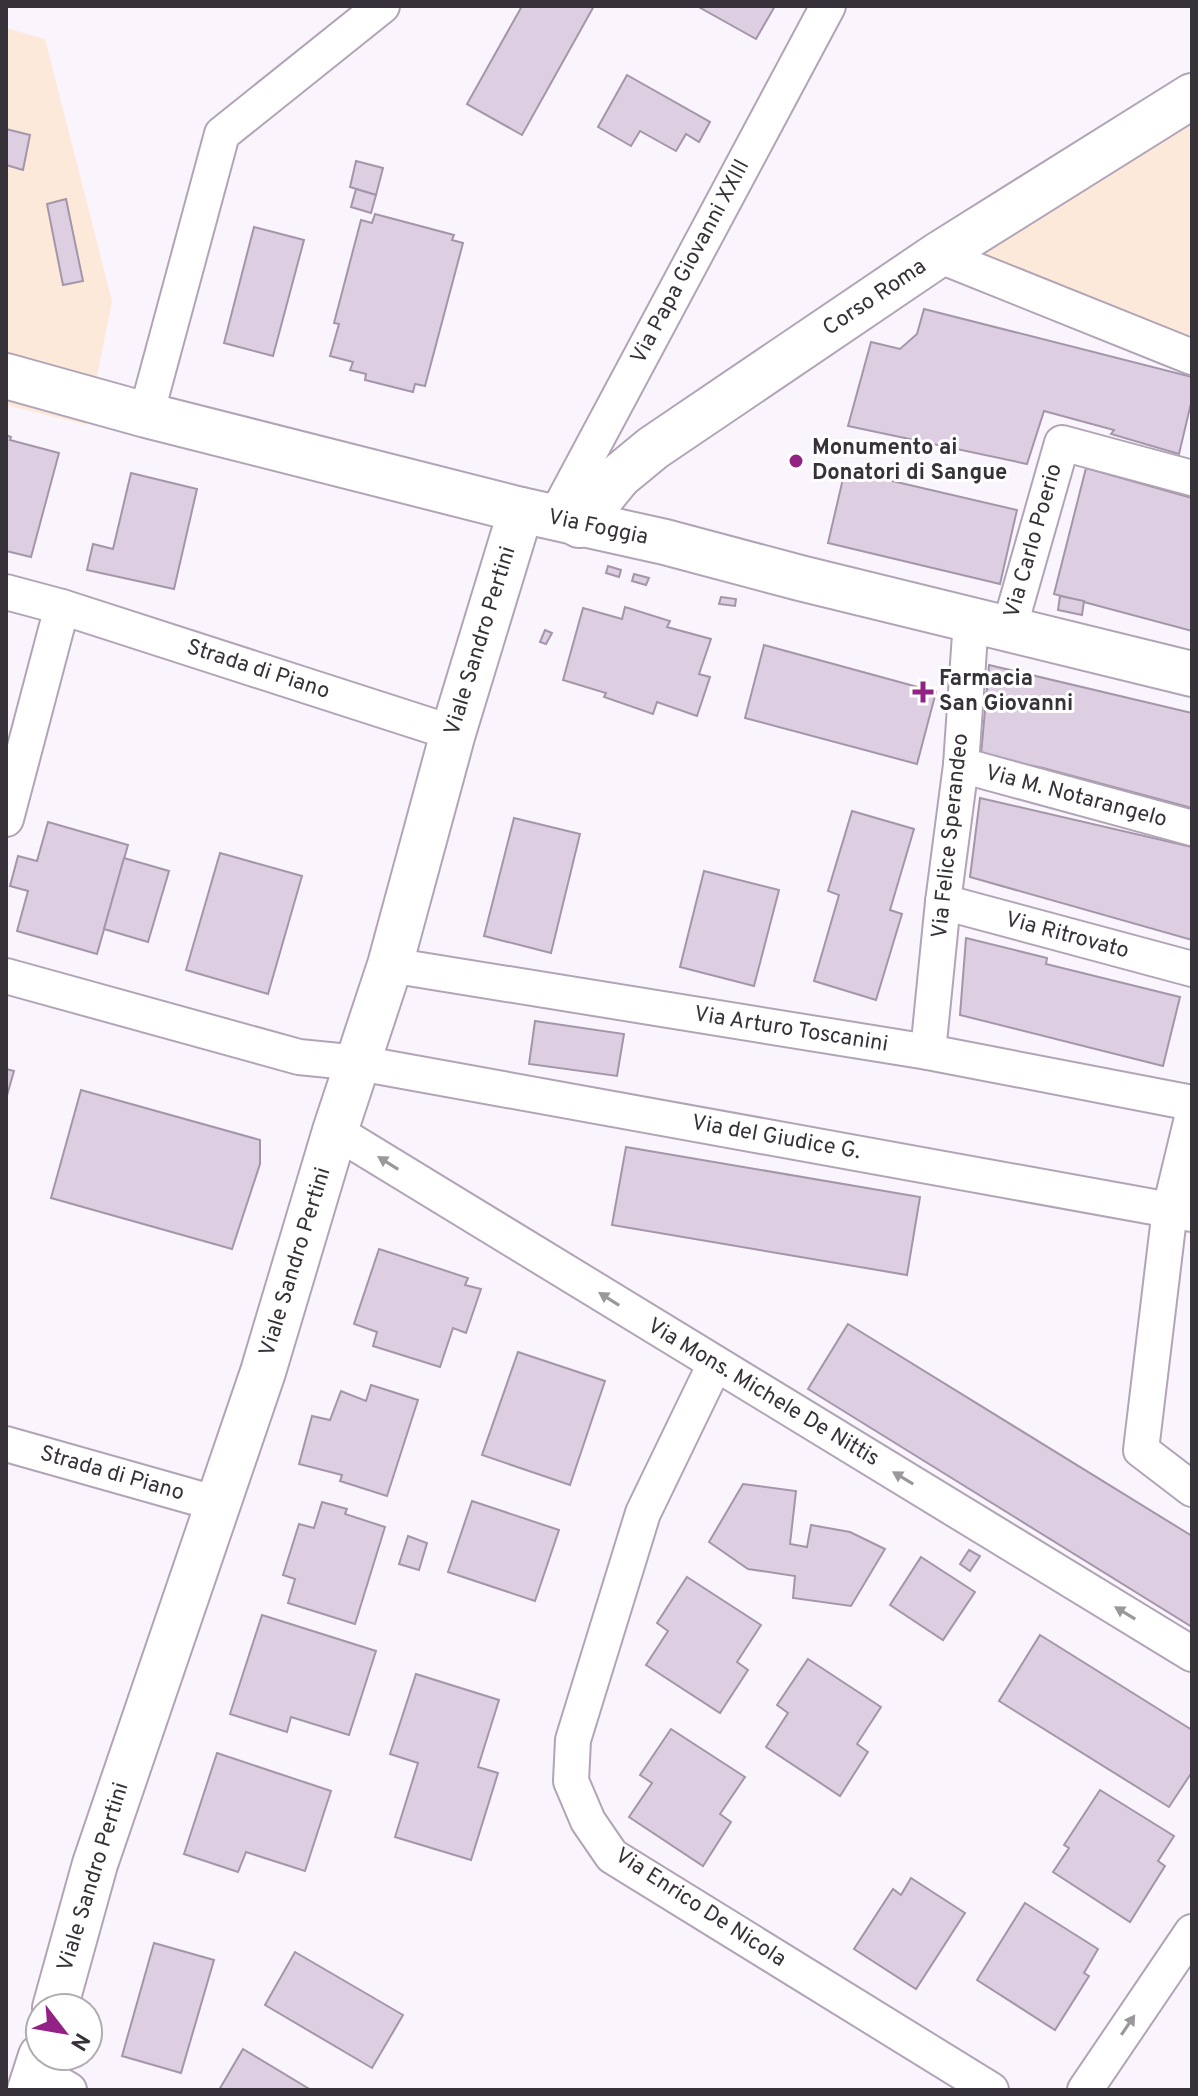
<svg xmlns="http://www.w3.org/2000/svg" width="1198" height="2096" font-family="Overpass,sans-serif">
  <style>
    .commercial { fill: #fce9d9 }
    .building { fill: #ddcee2; stroke: #a496a9; stroke-width: 2 }
    .lines { fill: none; stroke-linecap: round; stroke-linejoin: round }
    .street-casing { stroke: #b2a4b7; stroke-width: 38 }
    .secondary-casing { stroke: #b2a4b7; stroke-width: 48 }
    .street { stroke: #fff; stroke-width: 34 }
    .secondary { stroke: #fff; stroke-width: 44 }
    .oneway { fill: #9b989c }
    .poi-dot { fill: #922384; stroke: #fff; stroke-width: 3 }
    .labels { text-anchor: middle; dominant-baseline: central; stroke-width: 6; stroke-linejoin: round; paint-order: stroke }
    .street-label { font-size: 22px; fill: #373139; stroke: #fff }
    .poi-label { font-size: 22px; font-weight: bold; fill: #373139; stroke: #fff; text-anchor: start }
  </style>
  <rect width="100%" height="100%" fill="#faf4fd"/>
  <g class="commercial">
    <path d="M6,28l39,11 67,262 -25,124 -81,-20z"/>
    <path d="M1192,121v222l-216,-87z"/>
  </g>
  <g class="building">
    <path d="M522,6h72l-72,129 -55,-31z"/>
    <path d="M697,6h78l-19,33z"/>
    <path d="M627,75l83,47 -11,20 -13,-8 -10,17 -36,-20 -9,15 -33,-19z"/>
    <path d="M6,129l24,6 -7,35 -17,-5z"/>
    <path d="M356,161l27,7 -7,27 -26,-8z"/>
    <path d="M356,189l20,6 -5,18 -20,-6z"/>
    <path d="M66,199l17,82 -20,4 -16,-81z"/>
    <path d="M375,214l79,21 -2,5 11,3 -38,143 -10,-2 -2,8 -48,-12 1,-6 -16,-4 3,-8 -23,-6 9,-32 -5,-1 27,-103 11,3z"/>
    <path d="M254,227l50,13 -31,116 -49,-13z"/>
    <path d="M924,309l268,68v22l-13,55 -68,-20 3,-4 -70,-19 -17,53 -179,-38 23,-84 29,7 17,-15z"/>
    <path d="M6,435l5,2 -1,3 49,13 -28,104 -25,-6z"/>
    <path d="M1086,468l106,30v133l-138,-37z"/>
    <path d="M845,470l172,40 -17,74 -172,-41z"/>
    <path d="M131,473l66,16 -23,100 -87,-19 6,-26 20,5z"/>
    <path d="M608,566l13,4 -2,7 -13,-4z"/>
    <path d="M634,574l15,4 -3,7 -14,-4z"/>
    <path d="M1060,596l24,5 -2,14 -24,-5z"/>
    <path d="M721,597l15,2 -1,7 -16,-2z"/>
    <path d="M625,607l45,14 -3,6 44,12 -12,35 11,3 -13,39 -40,-14 -4,12 -49,-17 2,-4 -43,-13 20,-72 39,11z"/>
    <path d="M545,630l7,3 -6,11 -6,-2z"/>
    <path d="M764,645l172,47 -19,72 -172,-46z"/>
    <path d="M989,665l203,48v95l-149,-40 -62,-13z"/>
    <path d="M980,798l212,49v93l-222,-63z"/>
    <path d="M852,811l62,18 -24,81 12,4 -26,86 -62,-19 25,-86 -11,-4z"/>
    <path d="M514,818l66,16 -29,119 -67,-17z"/>
    <path d="M48,822l80,23 -31,109 -80,-23 11,-40 -18,-5 8,-30 19,5z"/>
    <path d="M220,853l82,23 -34,118 -82,-24z"/>
    <path d="M124,858l45,13 -21,71 -44,-13z"/>
    <path d="M704,871l75,19 -25,96 -74,-19z"/>
    <path d="M966,938l81,20 -1,6 134,33 -17,69 -203,-51z"/>
    <path d="M535,1021l89,13 -7,42 -88,-12z"/>
    <path d="M6,1069l8,2 -8,28z"/>
    <path d="M81,1090l179,50v24l-28,85 -181,-51z"/>
    <path d="M626,1147l294,50 -13,78 -295,-50z"/>
    <path d="M379,1249l89,29 -3,7 16,4 -15,44 -13,-5 -13,39 -67,-21 4,-14 -23,-8z"/>
    <path d="M848,1324l344,212v91l-384,-238z"/>
    <path d="M518,1352l87,29 -35,104 -88,-30z"/>
    <path d="M371,1385l47,15 -31,96 -47,-15 2,-6 -43,-11 13,-48 18,4 11,-29 25,10z"/>
    <path d="M743,1484l53,7 -6,53 17,3 4,-22 39,7 35,17 -34,57 -58,-8 2,-22 -47,-7 -39,-27z"/>
    <path d="M472,1501l87,29 -24,71 -87,-29z"/>
    <path d="M322,1502l25,7 -2,5 40,13 -30,97 -67,-21 7,-24 -12,-4 16,-51 15,4z"/>
    <path d="M408,1536l19,7 -8,27 -20,-6z"/>
    <path d="M969,1550l11,6 -10,15 -10,-7z"/>
    <path d="M921,1557l54,35 -32,48 -53,-35z"/>
    <path d="M687,1577l74,48 -24,37 11,8 -28,43 -74,-48 22,-34 -11,-8z"/>
    <path d="M262,1615l114,36 -27,84 -58,-18 -4,15 -57,-18z"/>
    <path d="M1040,1635l152,95v42l-23,35 -170,-106z"/>
    <path d="M808,1659l73,48 -24,37 11,8 -28,44 -74,-49 22,-34 -11,-8z"/>
    <path d="M416,1674l83,26 -21,67 20,6 -27,87 -76,-23 23,-74 -28,-9z"/>
    <path d="M671,1729l74,48 -25,37 11,8 -28,44 -74,-49 23,-34 -12,-8z"/>
    <path d="M217,1753l114,38 -26,80 -59,-19 -8,20 -54,-18z"/>
    <path d="M1100,1790l74,46 -16,25 7,5 -35,56 -77,-50 16,-24 -5,-3z"/>
    <path d="M911,1878l54,35 -49,76 -62,-40 39,-60 8,6z"/>
    <path d="M1025,1903l73,46 -14,24 5,3 -34,54 -78,-50z"/>
    <path d="M154,1943l60,17 -33,113 -59,-17z"/>
    <path d="M295,1952l108,63 -31,53 -107,-63z"/>
    <path d="M243,2049l68,41h-92z"/>
  </g>
  <g class="lines">
    <defs>
      <g id="street">
        <path d="M938,255l254,102"/>
        <path d="M146,415l76,-281 160,-128"/>
        <path d="M554,519l274,-513"/>
        <path d="M6,592l56,15 391,126"/>
        <path d="M1009,629l53,-186 130,35"/>
        <path d="M961,765l231,63"/>
        <path d="M6,819l56,-212"/>
        <path d="M943,902l249,67"/>
        <path d="M390,965l538,87 264,51"/>
        <path d="M6,976l293,81 60,6 833,151"/>
        <path d="M928,1052l15,-150 18,-137 10,-145"/>
        <path d="M1192,1118l-22,91 -29,241 51,39"/>
        <path d="M335,1131l857,523"/>
        <path d="M715,1364l-72,149 -70,227 -2,41 17,40 24,35 379,234"/>
        <path d="M6,1444l212,60"/>
        <path d="M37,2071l32,19"/>
        <path d="M1085,2090l107,-158"/>
      </g>
      <g id="secondary">
        <path d="M6,376l140,39 375,95 144,32 135,36 392,96"/>
        <path d="M579,525l40,-49 34,-28 285,-193 254,-159"/>
        <path d="M55,2008l40,-144 168,-492 72,-241 55,-166 63,-232 68,-223"/>
        <path d="M30,2090l11,-34"/>
      </g>
    </defs>
    <use href="#street" class="street-casing"/>
    <use href="#secondary" class="secondary-casing"/>
    <use href="#street" class="street"/>
    <use href="#secondary" class="secondary"/>
  </g>
  <defs><path id="oneway-solid" d="M-6-.8H1V-3.2L6.5 0L1 3.2V.8H-6Z" transform="scale(2)"/></defs>
  <g class="oneway">
    <use href="#oneway-solid" transform="translate(388 1163) rotate(-148)"/>
    <use href="#oneway-solid" transform="translate(609 1299) rotate(-148)"/>
    <use href="#oneway-solid" transform="translate(903 1478) rotate(-149)"/>
    <use href="#oneway-solid" transform="translate(1125 1613) rotate(-149)"/>
    <use href="#oneway-solid" transform="translate(1128 2025) rotate(-56)"/>
  </g>
  <g class="poi-dot">
    <circle cx="796" cy="461" r="8"/>
    <path d="M919 680h8v8h8v8h-8v8h-8v-8h-8v-8h8z"/>
  </g>
  <g class="labels">
    <g class="street-label">
      <text transform="translate(691 262) rotate(-62)">Via Papa Giovanni XXIII</text>
      <text transform="translate(875 298) rotate(-34)">Corso Roma</text>
      <text transform="translate(598 528) rotate(12)">Via Foggia</text>
      <text transform="translate(1034 541) rotate(-74)">Via Carlo Poerio</text>
      <text transform="translate(481 641) rotate(-73)">Viale Sandro Pertini</text>
      <text transform="translate(258 670) rotate(18)">Strada di Piano</text>
      <text transform="translate(1076 797) rotate(15)">Via M. Notarangelo</text>
      <text transform="translate(951 836) rotate(-84)">Via Felice Sperandeo</text>
      <text transform="translate(1067 936) rotate(15)">Via Ritrovato</text>
      <text transform="translate(791 1030) rotate(9)">Via Arturo Toscanini</text>
      <text transform="translate(776 1138) rotate(10)">Via del Giudice G.</text>
      <text transform="translate(296 1262) rotate(-73)">Viale Sandro Pertini</text>
      <text transform="translate(763 1393) rotate(31)">Via Mons. Michele De Nittis</text>
      <text transform="translate(112 1474) rotate(16)">Strada di Piano</text>
      <text transform="translate(94 1877) rotate(-73)">Viale Sandro Pertini</text>
      <text transform="translate(700 1908) rotate(33)">Via Enrico De Nicola</text>
    </g>
    <g class="poi-label">
      <text x="812" y="448">Monumento ai<tspan x="812" dy="25">Donatori di Sangue</tspan></text>
      <text x="939" y="679">Farmacia<tspan x="939" dy="25">San Giovanni</tspan></text>
    </g>
  </g>
  <rect width="1198" height="2096" fill="none" stroke="#373139" stroke-width="16"/>
  <g transform="translate(64 2032) rotate(121)"><circle r="38" fill="#ffffff" stroke="#afadb0" stroke-width="2"/>
  <path d="M0-6L14 30L0 20L-14 30Z" fill="#922384"/>
  <text y="-12" font-size="22" font-weight="bold" text-anchor="middle" fill="#373139">N</text>
  </g>
</svg>
